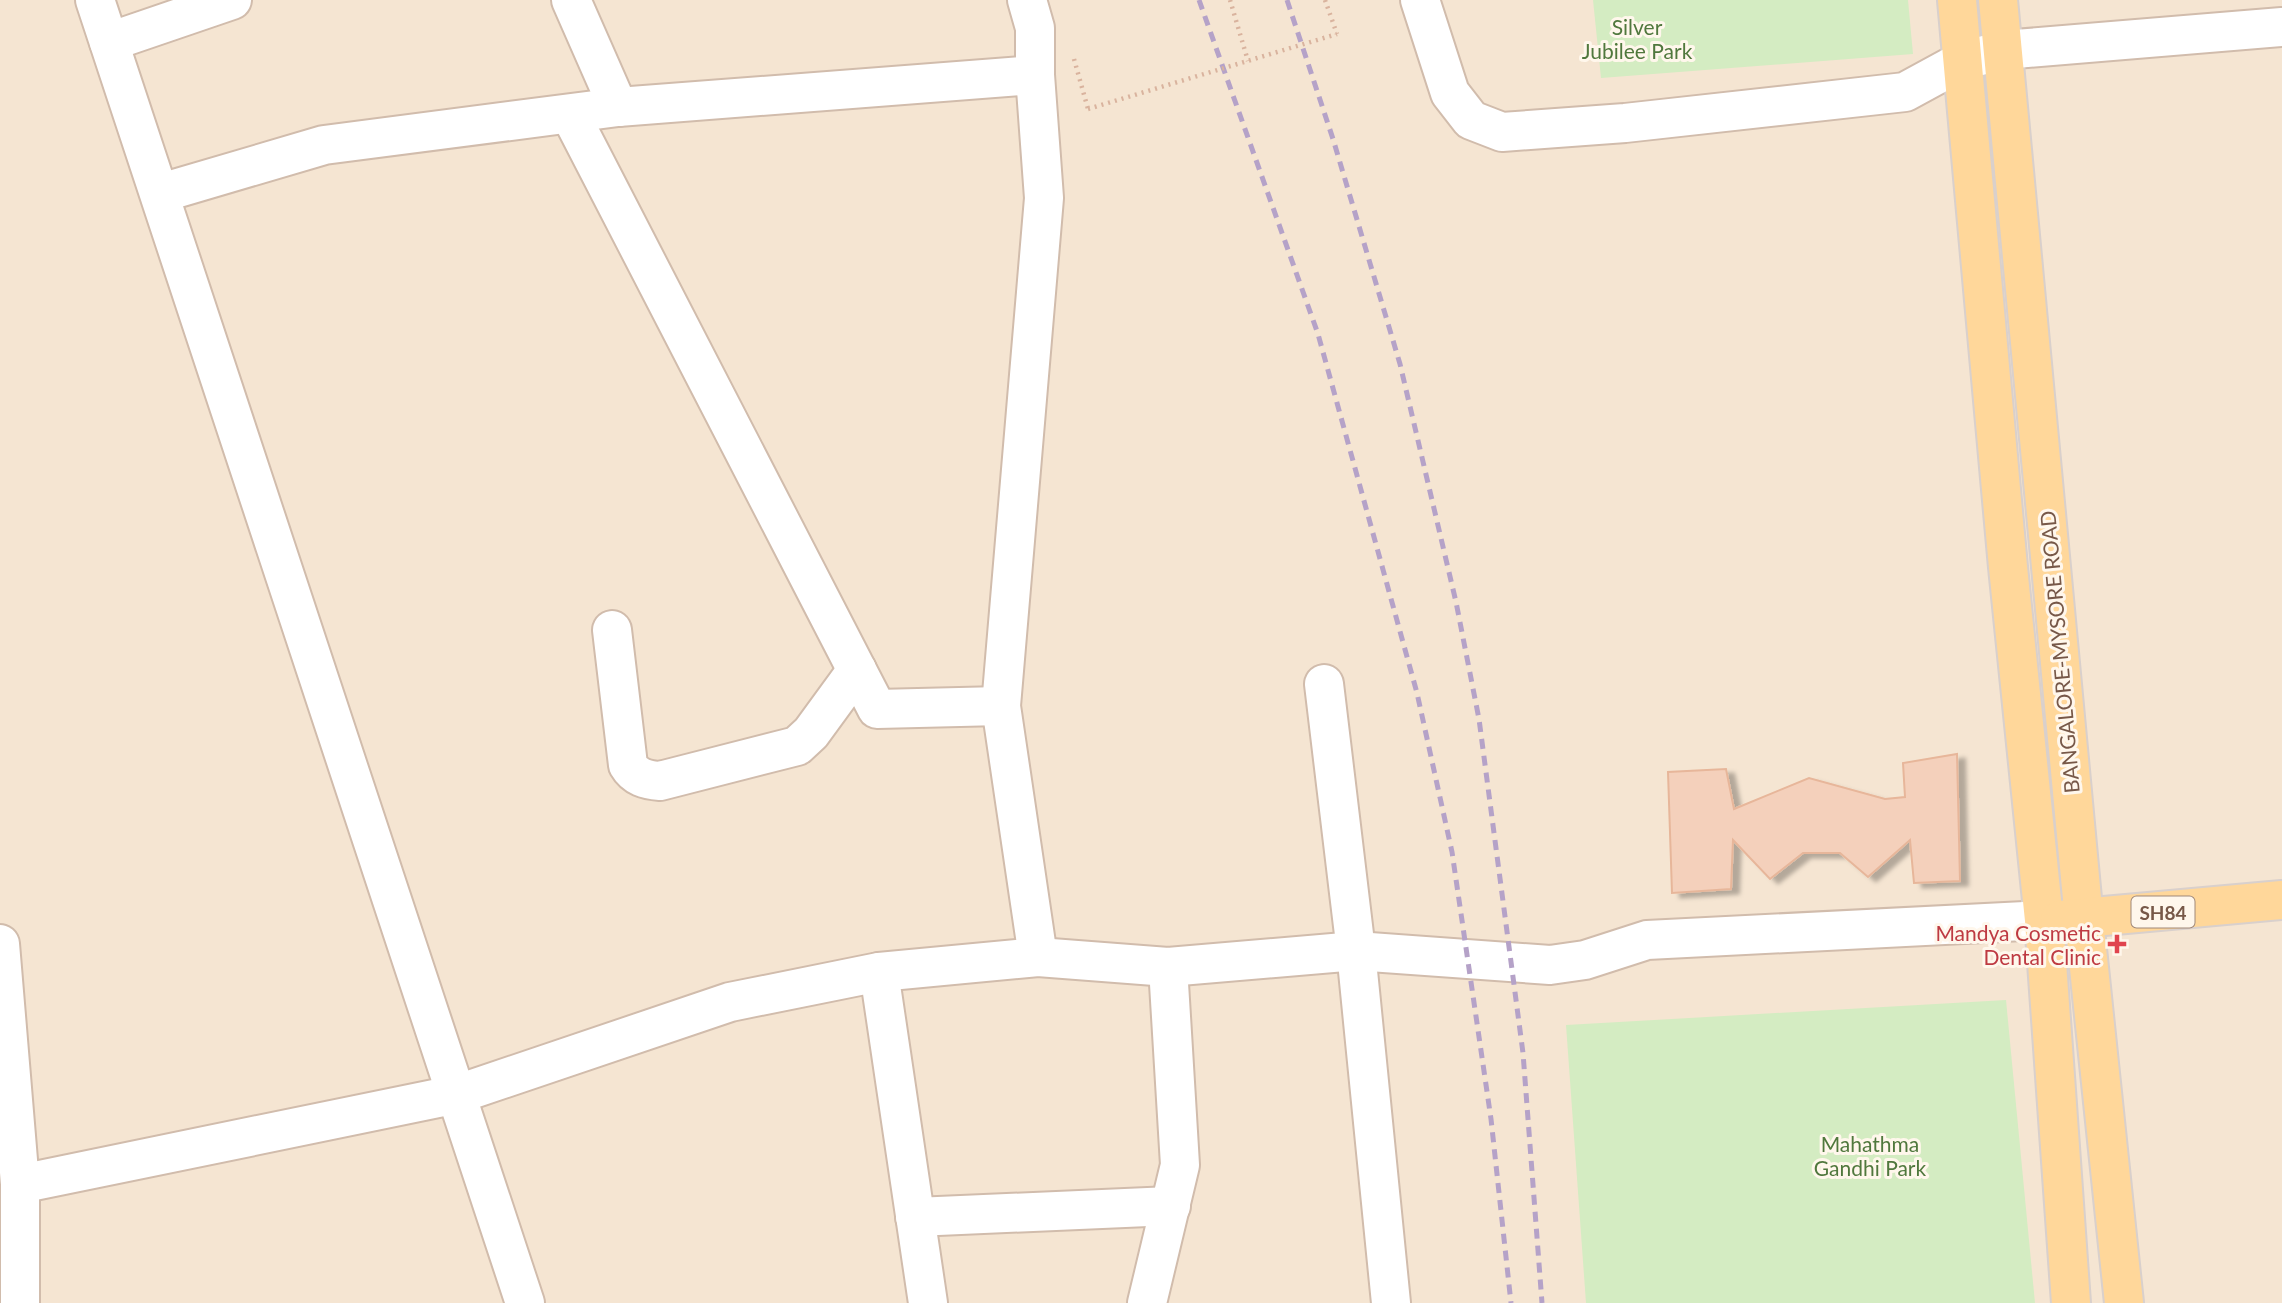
<svg xmlns="http://www.w3.org/2000/svg" width="2282" height="1303" font-family="Lato,sans-serif">
  <style>
    .residential { fill: #f5e5d2 }
    .green { fill: #d4ecc2 }
    .building { fill: #f4d0bb; stroke: #e7b69a; stroke-width: 2; filter: url(#shadow) }
    .lines { fill: none; stroke-linecap: round; stroke-linejoin: round }
    .minor-casing { stroke: #d1bcac; stroke-width: 42 }
    .major-casing { stroke: #d9d0cc; stroke-width: 42 }
    .path { stroke: #d9b39e; stroke-width: 4.5; stroke-dasharray: 2 5; stroke-linecap: butt }
    .minor { stroke: #fff; stroke-width: 38 }
    .major { stroke: #ffd79a; stroke-width: 38 }
    .rail { stroke: #b5a2c8; stroke-width: 5; stroke-dasharray: 10 7; stroke-linecap: butt }
    .path-bridge { stroke: #d9b39e; stroke-width: 4.5; stroke-dasharray: 2 5; stroke-linecap: butt }
    .health-dot { fill: #e0444e; stroke: #fff7ec; stroke-width: 2.5 }
    .labels { text-anchor: middle; dominant-baseline: central; stroke-width: 6; stroke-linejoin: round; paint-order: stroke }
    .shield { fill: #fff7ec; stroke: #a08879; stroke-width: 2 }
    .shield-label { font-size: 19px; font-weight: bold; fill: #775848 }
    .park-label { font-size: 21px; fill: #50783d; stroke: #fff7ec }
    .street-label { font-size: 21px; fill: #775848; stroke: #fff7ec }
    .health-label { font-size: 21px; fill: #be3a42; stroke: #fff7ec; text-anchor: end }
  </style>
  <defs>
    <filter id="shadow"><feDropShadow dx="8" dy="4.5" stdDeviation="2" flood-color="#0004"/></filter>
  </defs>
  <rect width="100%" height="100%" fill="#fdf3e4"/>
  <rect class="residential" x="0" y="0" width="2282" height="1303"/>
  <g class="green">
    <path d="M1593,0h315l5,54 -312,24z"/>
    <path d="M2006,1000l29,303h-449l-20,-278z"/>
  </g>
  <path class="building" d="M1957,754l3,127 -46,2 -4,-43 -42,37 -28,-24h-37l-33,26 -37,-39 -2,49 -59,4 -4,-121 58,-3 8,40 75,-31 76,21 20,-2 -2,-34z"/>
  <g class="lines">
    <defs>
      <g id="minor">
        <path d="M95,0l430,1303"/>
        <path d="M571,0l47,107"/>
        <path d="M1027,0l8,28v47l9,123 -43,508 37,251"/>
        <path d="M1420,0l30,93 21,27 31,12 123,-9 280,-31 57,-31 41,-11 279,-23"/>
        <path d="M109,42l123,-42"/>
        <path d="M570,114l307,595 124,-3"/>
        <path d="M161,193l163,-48 294,-38 417,-32"/>
        <path d="M612,630l16,135c7,12 18,15 32,16l137,-35 14,-13 46,-63"/>
        <path d="M1324,684l32,267 35,352"/>
        <path d="M0,944l20,240v119"/>
        <path d="M879,972l49,331"/>
        <path d="M20,1184l438,-90 272,-92 149,-30 159,-15 130,10 188,-16 194,14 35,-5 62,-20 397,-20"/>
        <path d="M915,1217l256,-11"/>
        <path d="M1147,1303l33,-138 -12,-198"/>
      </g>
      <g id="major">
        <path d="M1957,0l51,567 36,353 27,383"/>
        <path d="M1998,0l86,920 40,383"/>
        <path d="M2060,920l222,-20"/>
      </g>
    </defs>
    <use href="#minor" class="minor-casing"/>
    <use href="#major" class="major-casing"/>
    <g class="path">
      <path d="M1230,0l18,61"/>
      <path d="M1325,0l12,34"/>
      <path d="M1074,59l14,50"/>
    </g>
    <use href="#minor" class="minor"/>
    <use href="#major" class="major"/>
    <g class="rail">
      <path d="M1199,0l119,334 99,359 35,159 39,267 20,184"/>
      <path d="M1287,0l46,139 67,225 56,238 23,117 44,334 19,250"/>
    </g>
    <path class="path-bridge" d="M1088,109l249,-75"/>
  </g>
  <path class="health-dot" d="M2113.5 933.5h7v7h7v7h-7v7h-7v-7h-7v-7h7z"/>
  <g class="labels">
    <rect class="shield" x="2131.5" y="896.5" width="63" height="31" rx="5"/>
    <g class="shield-label">
      <text x="2163" y="912">SH84</text>
    </g>
    <g class="park-label">
      <text x="1637" y="26">Silver<tspan x="1637" dy="24">Jubilee Park</tspan></text>
      <text x="1870" y="1143">Mahathma<tspan x="1870" dy="24">Gandhi Park</tspan></text>
    </g>
    <g class="street-label">
      <text transform="translate(2059 652) rotate(-95)">BANGALORE-MYSORE ROAD</text>
    </g>
    <g class="health-label">
      <text x="2101" y="932">Mandya Cosmetic<tspan x="2101" dy="24">Dental Clinic</tspan></text>
    </g>
  </g>
</svg>
